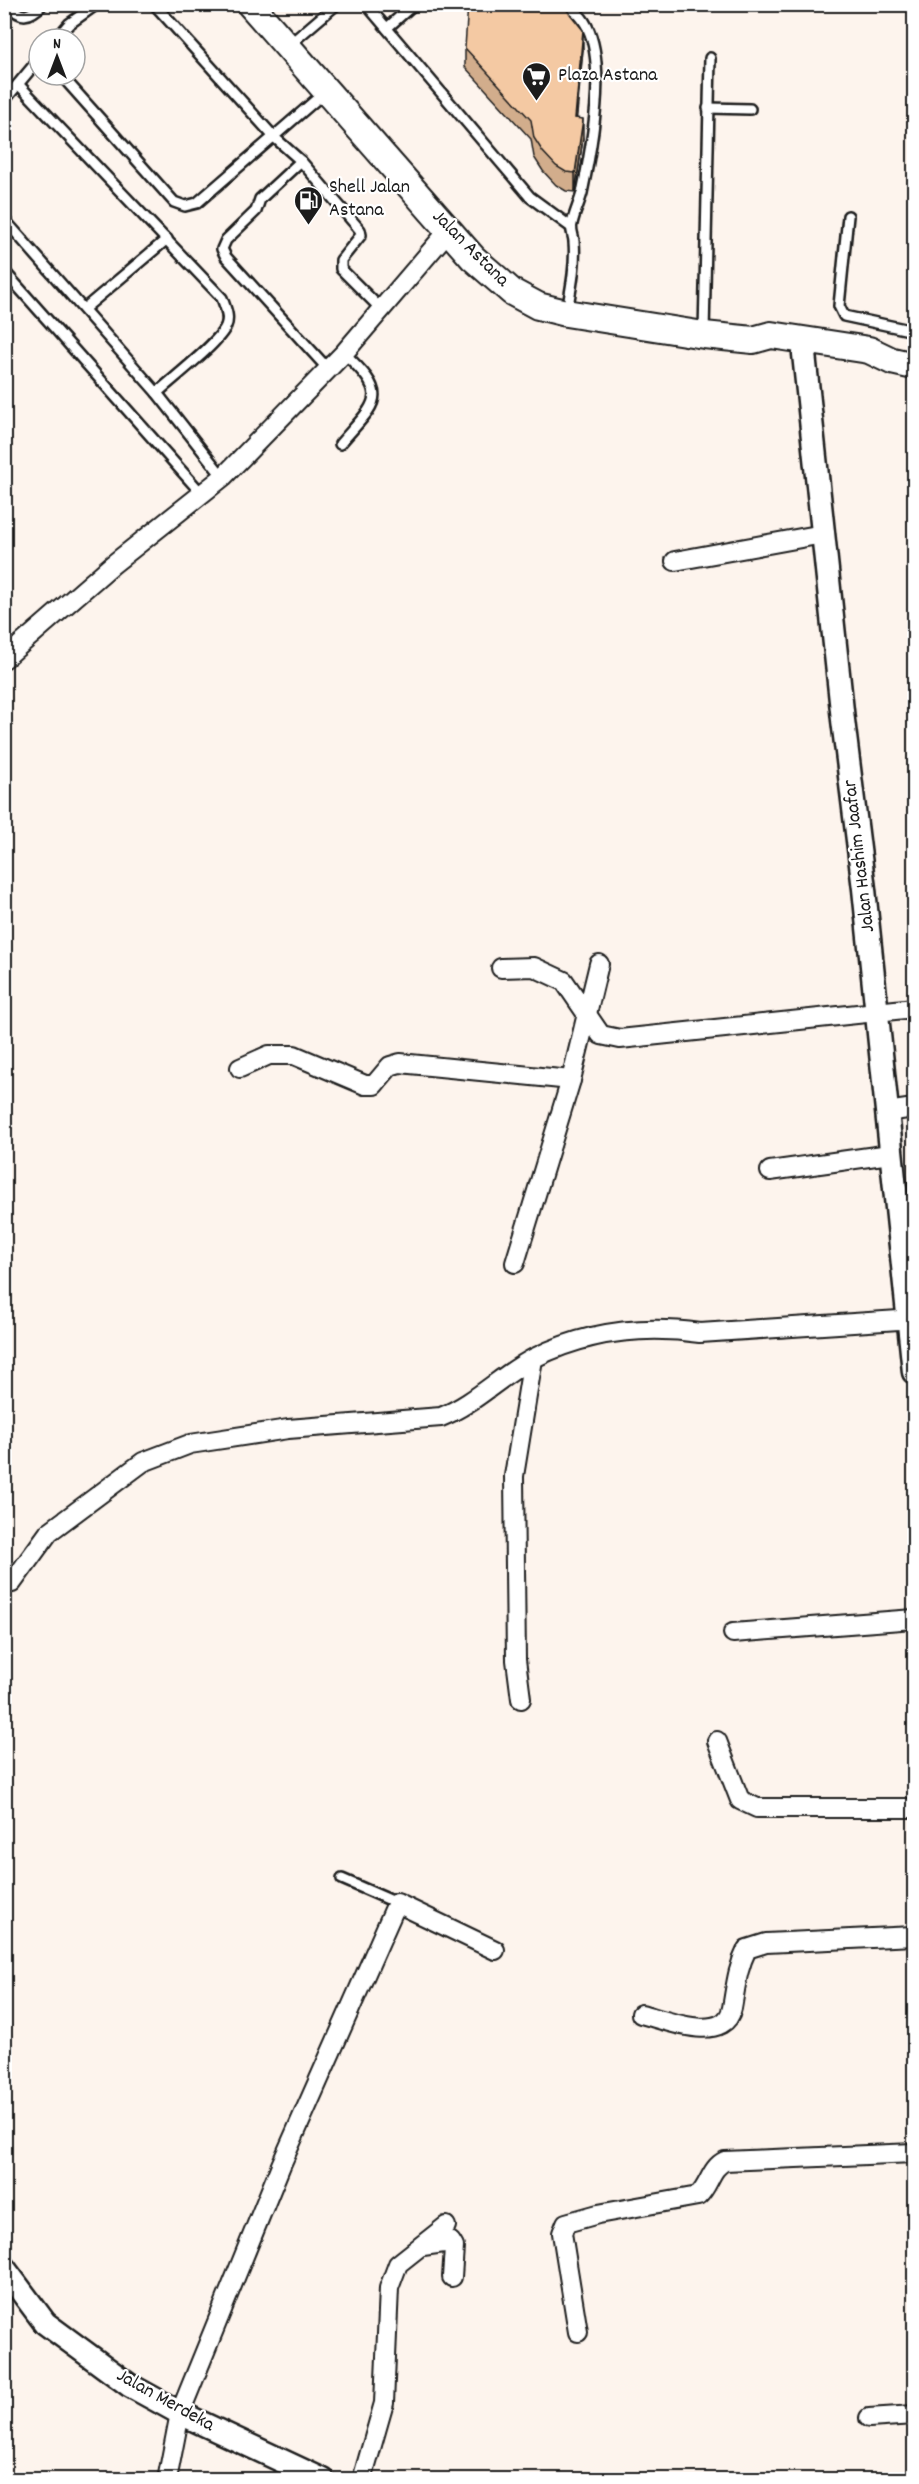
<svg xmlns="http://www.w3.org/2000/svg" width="919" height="2484" font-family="Dekko,sans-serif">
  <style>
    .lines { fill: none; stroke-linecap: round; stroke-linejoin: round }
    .service-casing { stroke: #1c1c1c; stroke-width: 14 }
    .minor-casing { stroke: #1c1c1c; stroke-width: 22 }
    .tertiary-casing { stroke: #1c1c1c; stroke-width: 27 }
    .secondary-casing { stroke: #1c1c1c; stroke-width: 30 }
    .service { stroke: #fff; stroke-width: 9 }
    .minor { stroke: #fff; stroke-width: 18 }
    .tertiary { stroke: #fff; stroke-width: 22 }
    .secondary { stroke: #fff; stroke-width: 26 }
    .wall { fill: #d2ad8c; stroke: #1c1c1c; stroke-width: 1.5 }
    .shaded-wall { fill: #ab8d72; stroke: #1c1c1c; stroke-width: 1.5 }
    .building { fill: #f4c9a3; stroke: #1c1c1c; stroke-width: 1.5 }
    .labels { text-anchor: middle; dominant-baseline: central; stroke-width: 4.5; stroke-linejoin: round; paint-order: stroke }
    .poi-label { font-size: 20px; fill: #1c1c1c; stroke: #fff; text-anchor: start }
    .street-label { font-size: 20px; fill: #1c1c1c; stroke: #fff }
  </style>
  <rect width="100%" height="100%" fill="#fdf4ed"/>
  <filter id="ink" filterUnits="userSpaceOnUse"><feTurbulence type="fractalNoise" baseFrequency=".0167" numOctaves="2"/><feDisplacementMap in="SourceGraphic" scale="12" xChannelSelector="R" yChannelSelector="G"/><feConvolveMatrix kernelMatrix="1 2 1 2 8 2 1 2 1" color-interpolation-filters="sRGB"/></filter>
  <g filter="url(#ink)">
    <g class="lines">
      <defs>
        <g id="service">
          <path d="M8,4c13,16 22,13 35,0"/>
          <path d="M154,4l120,133 27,24 59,69 1,5 -20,25v9l40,40"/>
          <path d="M366,4l164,193 41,30"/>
          <path d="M559,4c61,12 32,146 23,189 -3,11 -8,21 -10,31 -2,6 2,12 2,18 2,22 -3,47 -7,69"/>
          <path d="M387,28l27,-24"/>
          <path d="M56,39l13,-15 28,-20"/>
          <path d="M289,45l48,-41"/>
          <path d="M61,75l113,127 11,4 12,-3 128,-111"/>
          <path d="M19,85l203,213c3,9 8,19 4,28 -7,17 -54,53 -69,67"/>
          <path d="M4,101l35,-42"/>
          <path d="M708,108l42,1"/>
          <path d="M301,161l-41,38 -4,12 -30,29 -4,9 4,8 102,112"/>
          <path d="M848,216l-9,90 5,10 70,15"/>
          <path d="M4,219l153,174 66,84"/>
          <path d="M4,271l198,223"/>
          <path d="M85,308l82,-69"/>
          <path d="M704,333l6,-275"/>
          <path d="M340,444c37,-43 51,-47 4,-91"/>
          <path d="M342,1879l55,24"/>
        </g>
        <g id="minor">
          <path d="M675,561l148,-27"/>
          <path d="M4,659l108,-94 111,-88 121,-124 105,-123"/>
          <path d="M501,968l33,-1 30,14 37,54 19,4 294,-31"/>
          <path d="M240,1068l29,-13h25l71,30h9l16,-19 10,-3 171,17"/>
          <path d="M887,1112l27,-4"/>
          <path d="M770,1171l120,-17"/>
          <path d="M515,1263l56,-183 28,-116"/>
          <path d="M4,1584l8,-1 37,-51 94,-70 47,-18 98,-15 153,-12c35,-14 60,-42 93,-59 52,-26 109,-33 166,-25l214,-14"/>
          <path d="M733,1633l181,-14"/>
          <path d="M521,1699l-5,-39 -2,-184 19,-117"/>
          <path d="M717,1741l23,59 17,8h157"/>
          <path d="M641,2014c24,6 84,31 91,-6 4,-22 5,-39 15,-59l19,-6 148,-7"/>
          <path d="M423,2246l28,-4 3,5 -2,30"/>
          <path d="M578,2332l-16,-99 4,-10 32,-9 100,-18c12,-11 12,-28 27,-35l189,-8"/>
          <path d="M869,2418l45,-3"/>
          <path d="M167,2480l13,-67 101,-248 116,-262 98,47"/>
          <path d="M362,2480l22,-77 5,-115 9,-24 48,-38"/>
        </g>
        <g id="tertiary">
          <path d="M805,341l-1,13 39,366 21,169 50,483"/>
          <path d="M4,2268l41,55 84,62 51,28 143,67"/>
        </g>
        <path id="secondary" d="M250,4l223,254 39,34 26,14 28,7 138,22 49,5 18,-5 98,15 23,11 22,5"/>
      </defs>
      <use href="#service" class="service-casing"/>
      <use href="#minor" class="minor-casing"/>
      <use href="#tertiary" class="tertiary-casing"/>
      <use href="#secondary" class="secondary-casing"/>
      <use href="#service" class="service"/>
      <use href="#minor" class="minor"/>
      <use href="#tertiary" class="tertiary"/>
      <use href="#secondary" class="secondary"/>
    </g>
    <path class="wall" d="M465,48l118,1 -7,69 7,20 -8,54 -9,-1 -10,-6 -13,-14 -9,-14 -3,-18 -66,-72z"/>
    <g class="shaded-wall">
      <path d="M583,30v19l-8,87v-18z"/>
      <path d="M583,119v19l-8,54v-19z"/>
    </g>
    <path class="building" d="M468,4h94l21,26 -8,88 8,1 -8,54 -9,-1 -10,-6 -13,-14 -9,-14 -3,-18 -66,-72z"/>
  </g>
  <defs>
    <symbol id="supermarket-pin" viewBox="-11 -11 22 30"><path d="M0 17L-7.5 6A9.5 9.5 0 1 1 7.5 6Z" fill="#1c1c1c" stroke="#fff"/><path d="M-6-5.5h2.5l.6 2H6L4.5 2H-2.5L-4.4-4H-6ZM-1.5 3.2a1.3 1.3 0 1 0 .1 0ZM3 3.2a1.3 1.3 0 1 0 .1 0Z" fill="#fff"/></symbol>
    <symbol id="fuel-pin" viewBox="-11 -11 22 30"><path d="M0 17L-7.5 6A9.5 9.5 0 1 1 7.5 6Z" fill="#1c1c1c" stroke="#fff"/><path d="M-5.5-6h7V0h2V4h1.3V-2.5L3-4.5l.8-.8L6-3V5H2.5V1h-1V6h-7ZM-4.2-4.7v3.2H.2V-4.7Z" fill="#fff"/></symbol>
  </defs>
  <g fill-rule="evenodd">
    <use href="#supermarket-pin" x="520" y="60" width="33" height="45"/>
    <use href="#fuel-pin" x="292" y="184" width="33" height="45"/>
  </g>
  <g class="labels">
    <g class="poi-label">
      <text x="558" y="76">Plaza Astana</text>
      <text x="329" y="188">Shell Jalan<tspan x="329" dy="23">Astana</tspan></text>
    </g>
    <g class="street-label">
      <text transform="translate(470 249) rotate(45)">Jalan Astana</text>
      <text transform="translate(860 856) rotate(-97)">Jalan Hashim Jaafar</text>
      <text transform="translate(165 2401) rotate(29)">Jalan Merdeka</text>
    </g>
  </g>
  <rect width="919" height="2484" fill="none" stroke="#fff" stroke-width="24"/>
  <rect x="12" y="12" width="895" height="2460" fill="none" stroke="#1c1c1c" stroke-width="2" filter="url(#ink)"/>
  <g transform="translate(57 57)"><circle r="28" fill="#ffffff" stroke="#a4a4a4" stroke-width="1.5"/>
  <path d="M0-4.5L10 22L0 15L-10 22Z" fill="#1c1c1c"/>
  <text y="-9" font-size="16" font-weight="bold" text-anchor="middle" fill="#1c1c1c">N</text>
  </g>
</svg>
